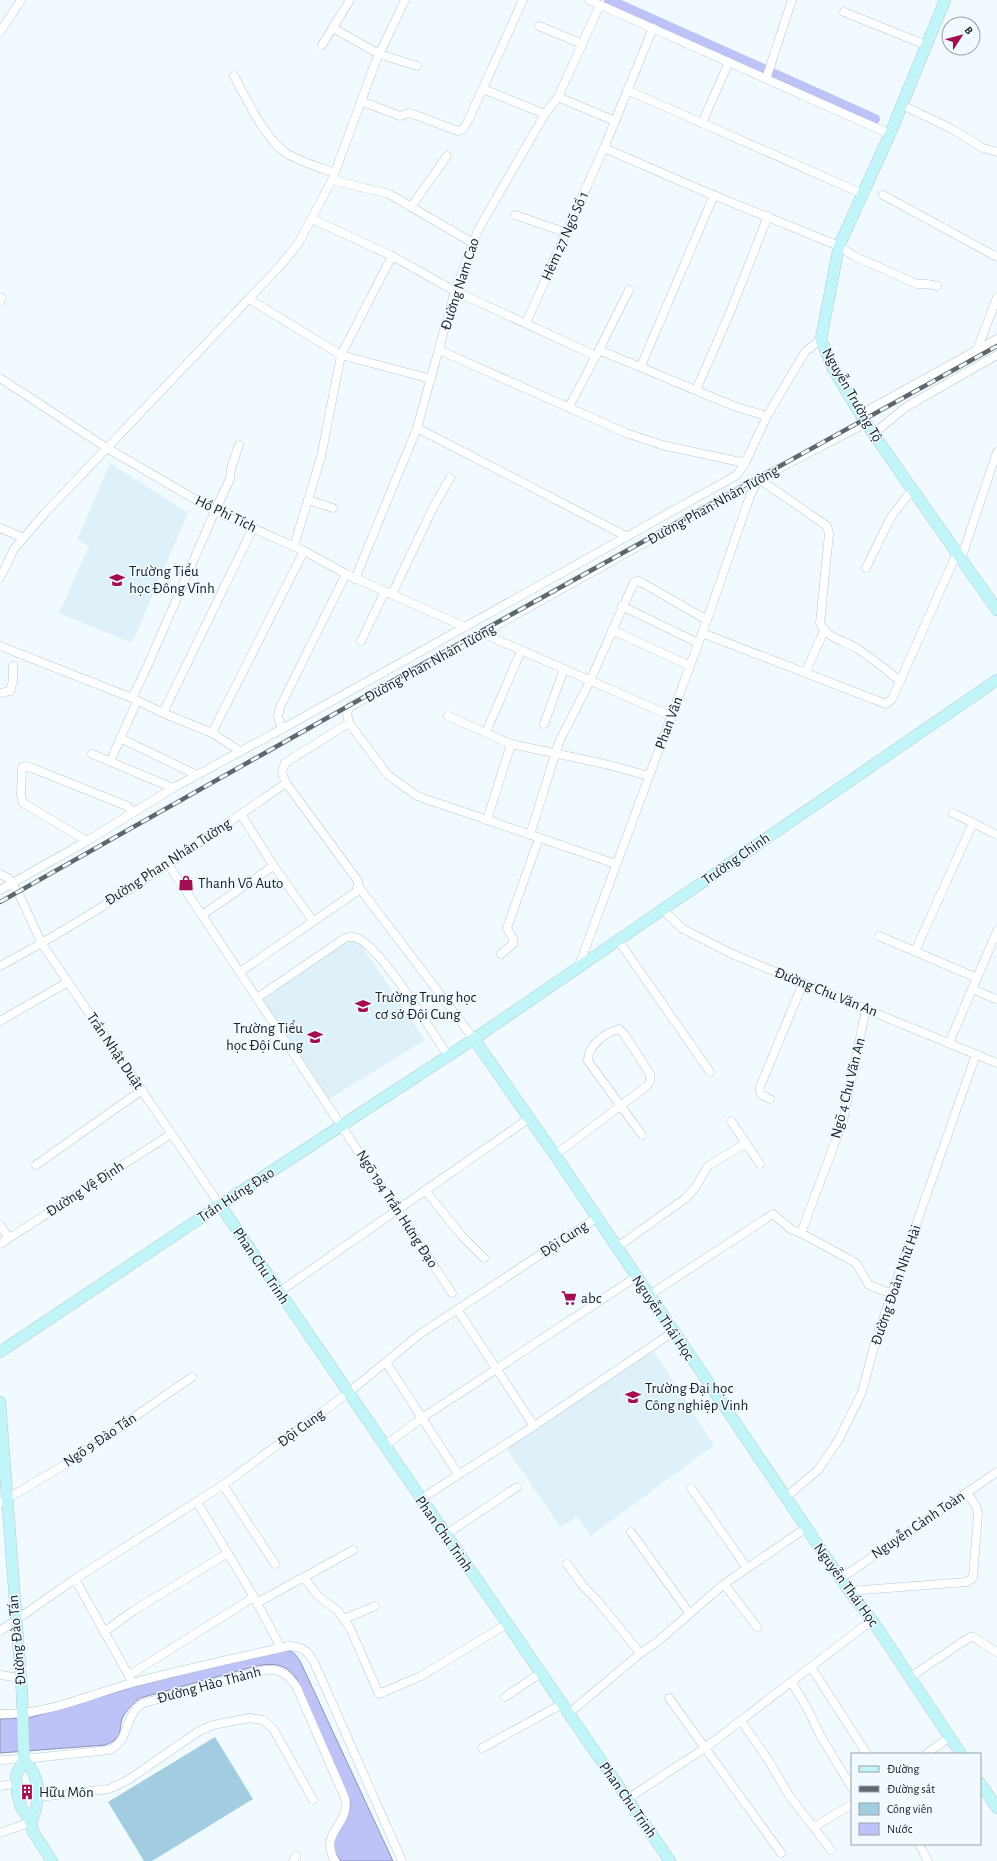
<svg xmlns="http://www.w3.org/2000/svg" width="997" height="1861" font-family="'Alegreya Sans',sans-serif">
  <style>
    .built { fill: #def1f9 }
    .green { fill: #a2cde0 }
    .water { fill: #bec2f7; stroke: #8c91b7 }
    .lines { fill: none; stroke-linecap: round; stroke-linejoin: round }
    .canal { stroke: #bec2f7; stroke-width: 10 }
    .street-casing { stroke: #b4cbd5; stroke-width: 9 }
    .secondary-casing { stroke: #b4cbd5; stroke-width: 12 }
    .street { stroke: #fff; stroke-width: 8 }
    .secondary { stroke: #c2f5f8; stroke-width: 11 }
    .rail-casing { stroke: #5e676b; stroke-width: 4.5 }
    .rail { stroke: #f1faff; stroke-width: 3; stroke-dasharray: 9; stroke-linecap: butt }
    .labels { text-anchor: middle; dominant-baseline: central; stroke-width: 3; stroke-linejoin: round; paint-order: stroke }
    .street-label { font-size: 15px; fill: #161f23; stroke: #f1faff }
    .poi-label { font-size: 15px; fill: #161f23; stroke: #f1faff; text-anchor: start }
  </style>
  <rect width="100%" height="100%" fill="#f1faff"/>
  <g class="built">
    <path d="M110,463l78,50 -56,130 -73,-30 30,-67 -12,-6z"/>
    <path d="M351,940l6,1 4,4 64,95 -97,60 -66,-101 84,-58z"/>
    <path d="M653,1350l61,95 -123,91 -14,-19 -17,10 -54,-79z"/>
  </g>
  <path class="green" d="M215,1737l38,62 -101,62h-8l-36,-59z"/>
  <path class="water" d="M279,1649c11,1 15,2 21,12l93,200h-52c-3,-4 -7,-9 -8,-14 -2,-16 19,-24 17,-46l-54,-123c-11,-15 -22,-15 -40,-12l-116,32c-6,5 -12,10 -16,17 -8,14 3,22 -19,30l-105,8v-34l29,-1 104,-31z"/>
  <g class="lines">
    <path class="canal" d="M609,0l266,119"/>
    <defs>
      <g id="street">
        <path d="M589,0l301,134"/>
        <path d="M844,12l82,33"/>
        <path d="M539,26l43,18"/>
        <path d="M333,28l46,26 38,12"/>
        <path d="M0,32l21,-32"/>
        <path d="M322,45l28,-45"/>
        <path d="M234,76c12,22 31,63 52,77 14,9 33,14 49,20"/>
        <path d="M766,79l26,-79"/>
        <path d="M483,89l62,25"/>
        <path d="M627,90l236,104"/>
        <path d="M558,97l57,24"/>
        <path d="M361,101l39,15 9,-3 4,1 45,17 5,-2 6,-10 54,-119"/>
        <path d="M902,105l50,24 31,19 14,4"/>
        <path d="M702,123l27,-61"/>
        <path d="M604,148l97,42 138,56 15,10 63,28h10l10,2"/>
        <path d="M332,180l57,14 84,49"/>
        <path d="M883,195l114,62"/>
        <path d="M411,207l36,-51"/>
        <path d="M515,215l52,18"/>
        <path d="M312,219l80,37 63,35 141,65"/>
        <path d="M249,299l92,56 90,24"/>
        <path d="M0,301l2,-3"/>
        <path d="M526,323l78,-175 49,-120"/>
        <path d="M439,350l187,83 36,12 83,18"/>
        <path d="M599,350l137,57 31,9"/>
        <path d="M977,350l20,-53"/>
        <path d="M641,366l73,-171"/>
        <path d="M0,378l107,70 108,63 89,40 42,23 119,53"/>
        <path d="M696,390l35,-80 37,-94"/>
        <path d="M569,407l30,-57 30,-60"/>
        <path d="M861,414l136,-75"/>
        <path d="M417,428l209,108"/>
        <path d="M873,434l33,-27 91,-52"/>
        <path d="M308,500l25,8"/>
        <path d="M0,528l24,10"/>
        <path d="M294,546l27,-89 20,-102 51,-99"/>
        <path d="M961,559l36,-107"/>
        <path d="M866,568l25,-51 21,-27"/>
        <path d="M0,578l14,-29 31,-36 234,-246 19,-23 34,-64 44,-119 29,-61"/>
        <path d="M355,579l62,-151 38,-137 23,-61 67,-116 13,-17 42,-92"/>
        <path d="M392,594l41,-86 17,-30"/>
        <path d="M622,606l76,37"/>
        <path d="M612,630l78,36"/>
        <path d="M482,633l189,83"/>
        <path d="M702,633l184,71 6,-5 65,-146"/>
        <path d="M361,641l24,-50"/>
        <path d="M0,646l132,52 31,15 49,20 92,-182"/>
        <path d="M805,673l19,-42"/>
        <path d="M0,693l10,-2 3,-10v-15"/>
        <path d="M132,698l14,-29 69,-158 15,-32 1,-11 8,-23"/>
        <path d="M163,713l90,-185"/>
        <path d="M448,716l63,28 94,20 44,12"/>
        <path d="M349,723l39,52 29,21 199,68"/>
        <path d="M544,724l20,-55"/>
        <path d="M282,729l-4,-12 2,-10 66,-133"/>
        <path d="M486,732l35,-81"/>
        <path d="M212,733l28,18"/>
        <path d="M120,738l77,37"/>
        <path d="M92,754l81,34"/>
        <path d="M110,762l27,-61"/>
        <path d="M953,813l44,22"/>
        <path d="M487,820l24,-76"/>
        <path d="M530,835l29,-93 31,-61 44,-99 5,-1 68,39"/>
        <path d="M87,841l-64,-38 -2,-7 1,-29 2,-1 8,2 95,38 6,6"/>
        <path d="M168,864l284,429"/>
        <path d="M273,865l40,56"/>
        <path d="M0,874l8,4 10,14 24,52 178,261"/>
        <path d="M358,886l116,153"/>
        <path d="M0,890l87,-49 86,-53 109,-59 455,-254 8,-12 22,-47 38,-64 16,-13"/>
        <path d="M663,910l20,19 49,25 265,109"/>
        <path d="M202,915l67,-46 4,-4 -32,-51"/>
        <path d="M879,936l98,42"/>
        <path d="M618,940l92,132"/>
        <path d="M915,951l58,-128"/>
        <path d="M501,954l12,-10v-5l-6,-11 32,-90"/>
        <path d="M0,966c100,-53 193,-119 286,-183l-4,-10 3,-10 64,-40 -2,-10 3,-6 409,-228 107,-56"/>
        <path d="M578,968l129,-348 43,-124 9,-17 68,47 2,8 -9,89c7,16 24,17 38,26 14,9 28,21 42,32"/>
        <path d="M240,972l116,-80 2,-6v-5l-72,-98"/>
        <path d="M972,989l24,10"/>
        <path d="M257,998l88,-60c5,-1 8,-2 12,0 24,9 75,94 91,118"/>
        <path d="M0,1021l68,-39"/>
        <path d="M949,1043l48,-112"/>
        <path d="M770,1099c-6,-3 -12,-4 -10,-12l43,-104"/>
        <path d="M731,1121l29,43"/>
        <path d="M555,1155l92,-69 3,-5v-7l-26,-40 -5,-5c-14,4 -32,17 -31,32l54,74"/>
        <path d="M36,1165l106,-75"/>
        <path d="M425,1190l37,46 22,22"/>
        <path d="M0,1225l9,13"/>
        <path d="M801,1233l42,-112 23,-112"/>
        <path d="M0,1244l171,-110"/>
        <path d="M616,1248l70,-50 9,-10 13,-22 38,-23"/>
        <path d="M279,1292l249,-173"/>
        <path d="M648,1296l125,-82 19,16 9,3 55,30 13,22 23,9"/>
        <path d="M457,1309l77,117"/>
        <path d="M386,1362l72,112"/>
        <path d="M384,1446l38,-28 214,-141"/>
        <path d="M223,1485l52,79"/>
        <path d="M691,1488l56,80"/>
        <path d="M785,1498l33,-28 21,-31 23,-47 14,-53 100,-285"/>
        <path d="M421,1499l113,-73 139,-94"/>
        <path d="M197,1502l57,95 27,51"/>
        <path d="M0,1503l66,-39 126,-87"/>
        <path d="M631,1532l59,82"/>
        <path d="M445,1535l72,-48"/>
        <path d="M567,1564l17,23 13,13 43,53"/>
        <path d="M75,1579l54,97"/>
        <path d="M301,1579l52,-29"/>
        <path d="M840,1579l157,-107"/>
        <path d="M724,1584l33,43"/>
        <path d="M849,1591l118,-9 6,-4 5,-65 -2,-7 -9,-14"/>
        <path d="M257,1603l43,-24 6,1 12,16 20,15 12,17 29,66 42,-18 86,-52"/>
        <path d="M344,1619l31,-13"/>
        <path d="M0,1631l75,-52 148,-94 125,-92 72,-59 176,-116"/>
        <path d="M104,1632l29,-21 95,-58"/>
        <path d="M811,1667l56,87"/>
        <path d="M0,1675l20,3"/>
        <path d="M910,1677l60,-40h3l24,15"/>
        <path d="M132,1683l-3,-7 2,-2 123,-77"/>
        <path d="M792,1683l15,25 13,27 32,53"/>
        <path d="M505,1697l36,-24"/>
        <path d="M669,1698l112,155"/>
        <path d="M0,1714c50,0 85,-18 132,-31 52,-14 105,-25 157,-37 12,0 19,5 25,16l88,199"/>
        <path d="M568,1714l74,-62 15,-10 67,-58 82,-56"/>
        <path d="M741,1721l26,37 22,37 42,55"/>
        <path d="M482,1748l80,-44"/>
        <path d="M926,1754l24,-17"/>
        <path d="M0,1760l24,-1 85,-9c22,-9 14,-36 35,-47l120,-33c16,-2 24,4 33,18l48,110c6,27 -27,34 -10,63"/>
        <path d="M0,1786l17,-3"/>
        <path d="M39,1797l70,-8 19,-9 71,-49 14,-6 37,-7 13,2 11,10 39,70"/>
        <path d="M627,1799l78,-51 167,-128"/>
        <path d="M814,1827l38,-23"/>
        <path d="M0,1833l31,-11"/>
        <path d="M919,1844l9,17"/>
        <path d="M293,1861l3,-5"/>
      </g>
      <g id="secondary">
        <path d="M945,0l-55,134 -51,112 -18,93 12,30 30,50 134,191"/>
        <path d="M474,1039l81,116 294,436 23,29 89,134"/>
        <path d="M220,1205l450,656"/>
        <path d="M0,1352l220,-147 254,-166 523,-359"/>
        <path d="M0,1402l22,292 2,65 -8,16 1,18 4,14 10,15 2,10 19,29"/>
        <path d="M24,1759c17,19 17,41 7,63"/>
        <path d="M980,1783l17,25"/>
      </g>
    </defs>
    <use href="#street" class="street-casing"/>
    <use href="#secondary" class="secondary-casing"/>
    <use href="#street" class="street"/>
    <use href="#secondary" class="secondary"/>
    <defs>
      <path id="rail" d="M0,902l478,-269 519,-287"/>
    </defs>
    <use href="#rail" class="rail-casing"/>
    <use href="#rail" class="rail"/>
  </g>
  <defs>
    <symbol id="school-bare" viewBox="-9 -9 18 18"><path d="M0-5L7-2L0 1L-7-2ZM-4 1L0 2.5L4 1V4Q0 6-4 4Z" fill="#a30f50" stroke="#f1faff" stroke-width="2.5" paint-order="stroke"/></symbol>
    <symbol id="shop-bare" viewBox="-9 -9 18 18"><path d="M-5-2.5h2.3a2.7 3.5 0 0 1 5.4 0H5L5.5 6h-11ZM-1.5-2.5h3a1.5 2.3 0 0 0-3 0Z" fill="#a30f50" stroke="#f1faff" stroke-width="2.5" paint-order="stroke"/></symbol>
    <symbol id="supermarket-bare" viewBox="-9 -9 18 18"><path d="M-6-5.5h2.5l.6 2H6L4.5 2H-2.5L-4.4-4H-6ZM-1.5 3.2a1.3 1.3 0 1 0 .1 0ZM3 3.2a1.3 1.3 0 1 0 .1 0Z" fill="#a30f50" stroke="#f1faff" stroke-width="2.5" paint-order="stroke"/></symbol>
    <symbol id="university-bare" viewBox="-9 -9 18 18"><path d="M0-5L7-2L0 1L-7-2ZM-4 1L0 2.5L4 1V4Q0 6-4 4Z" fill="#a30f50" stroke="#f1faff" stroke-width="2.5" paint-order="stroke"/></symbol>
    <symbol id="building-bare" viewBox="-9 -9 18 18"><path d="M-4-6H4V6H1V3H-1V6H-4ZM-2.5-4.3h1.7v1.8h-1.7ZM.8-4.3h1.7v1.8H.8ZM-2.5-1h1.7V.8h-1.7ZM.8-1h1.7V.8H.8Z" fill="#a30f50" stroke="#f1faff" stroke-width="2.5" paint-order="stroke"/></symbol>
  </defs>
  <g fill-rule="evenodd">
    <use href="#school-bare" x="106" y="569" width="22" height="22"/>
    <use href="#shop-bare" x="175" y="872" width="22" height="22"/>
    <use href="#school-bare" x="352" y="995" width="22" height="22"/>
    <use href="#school-bare" x="304" y="1026" width="22" height="22"/>
    <use href="#supermarket-bare" x="558" y="1287" width="22" height="22"/>
    <use href="#university-bare" x="622" y="1386" width="22" height="22"/>
    <use href="#building-bare" x="16" y="1781" width="22" height="22"/>
  </g>
  <g class="labels">
    <g class="street-label">
      <text transform="translate(565 236) rotate(-66)">Hẻm 27 Ngõ Số 1</text>
      <text transform="translate(460 284) rotate(-72)">Đường Nam Cao</text>
      <text transform="translate(852 395) rotate(60)">Nguyễn Trường Tộ</text>
      <text transform="translate(713 505) rotate(-29)">Đường Phan Nhân Tường</text>
      <text transform="translate(226 514) rotate(26)">Hồ Phi Tích</text>
      <text transform="translate(430 663) rotate(-29)">Đường Phan Nhân Tường</text>
      <text transform="translate(669 723) rotate(-70)">Phan Vân</text>
      <text transform="translate(736 859) rotate(-35)">Trường Chinh</text>
      <text transform="translate(168 862) rotate(-33)">Đường Phan Nhân Tường</text>
      <text transform="translate(826 992) rotate(22)">Đường Chu Văn An</text>
      <text transform="translate(115 1051) rotate(56)">Trần Nhật Duật</text>
      <text transform="translate(848 1088) rotate(-76)">Ngõ 4 Chu Văn An</text>
      <text transform="translate(85 1189) rotate(-33)">Đường Vệ Định</text>
      <text transform="translate(236 1195) rotate(-33)">Trần Hưng Đạo</text>
      <text transform="translate(397 1209) rotate(57)">Ngõ 194 Trần Hưng Đạo</text>
      <text transform="translate(564 1239) rotate(-33)">Đội Cung</text>
      <text transform="translate(261 1266) rotate(56)">Phan Chu Trinh</text>
      <text transform="translate(896 1285) rotate(-71)">Đường Đoàn Nhữ Hài</text>
      <text transform="translate(663 1318) rotate(56)">Nguyễn Thái Học</text>
      <text transform="translate(301 1428) rotate(-36)">Đội Cung</text>
      <text transform="translate(100 1440) rotate(-34)">Ngõ 9 Đào Tấn</text>
      <text transform="translate(918 1525) rotate(-34)">Nguyễn Cảnh Toàn</text>
      <text transform="translate(444 1534) rotate(55)">Phan Chu Trinh</text>
      <text transform="translate(846 1585) rotate(54)">Nguyễn Thái Học</text>
      <text transform="translate(17 1640) rotate(-95)">Đường Đào Tấn</text>
      <text transform="translate(209 1685) rotate(-15)">Đường Hào Thành</text>
      <text transform="translate(628 1800) rotate(55)">Phan Chu Trinh</text>
    </g>
    <g class="poi-label">
      <text x="129" y="571">Trường Tiểu<tspan x="129" dy="17">học Đông Vĩnh</tspan></text>
      <text x="198" y="883">Thanh Võ Auto</text>
      <text x="375" y="997">Trường Trung học<tspan x="375" dy="17">cơ sở Đội Cung</tspan></text>
      <text x="303" y="1028" text-anchor="end">Trường Tiểu<tspan x="303" dy="17">học Đội Cung</tspan></text>
      <text x="581" y="1298">abc</text>
      <text x="645" y="1388">Trường Đại học<tspan x="645" dy="17">Công nghiệp Vinh</tspan></text>
      <text x="39" y="1792">Hữu Môn</text>
    </g>
  </g>
  <rect x="851" y="1753" width="130" height="92" fill="#f1faff" stroke="#99a2a7"/>
  <rect x="859" y="1766" width="20" height="6" fill="#c2f5f8" stroke="#99a2a7"/>
  <text x="887" y="1773" font-size="12" fill="#161f23">Đường</text>
  <rect x="859" y="1786" width="20" height="6" fill="#5e676b" stroke="#99a2a7"/>
  <text x="887" y="1793" font-size="12" fill="#161f23">Đường sắt</text>
  <rect x="859" y="1803" width="20" height="12" fill="#a2cde0" stroke="#99a2a7"/>
  <text x="887" y="1813" font-size="12" fill="#161f23">Công viên</text>
  <rect x="859" y="1823" width="20" height="12" fill="#bec2f7" stroke="#99a2a7"/>
  <text x="887" y="1833" font-size="12" fill="#161f23">Nước</text>
  <g transform="translate(961 36) rotate(54)"><circle r="19" fill="#f1faff" stroke="#99a2a7"/>
  <path d="M0-3L7 15L0 10L-7 15Z" fill="#a30f50"/>
  <text y="-6" font-size="11" font-weight="bold" text-anchor="middle" fill="#161f23">B</text>
  </g>
</svg>
